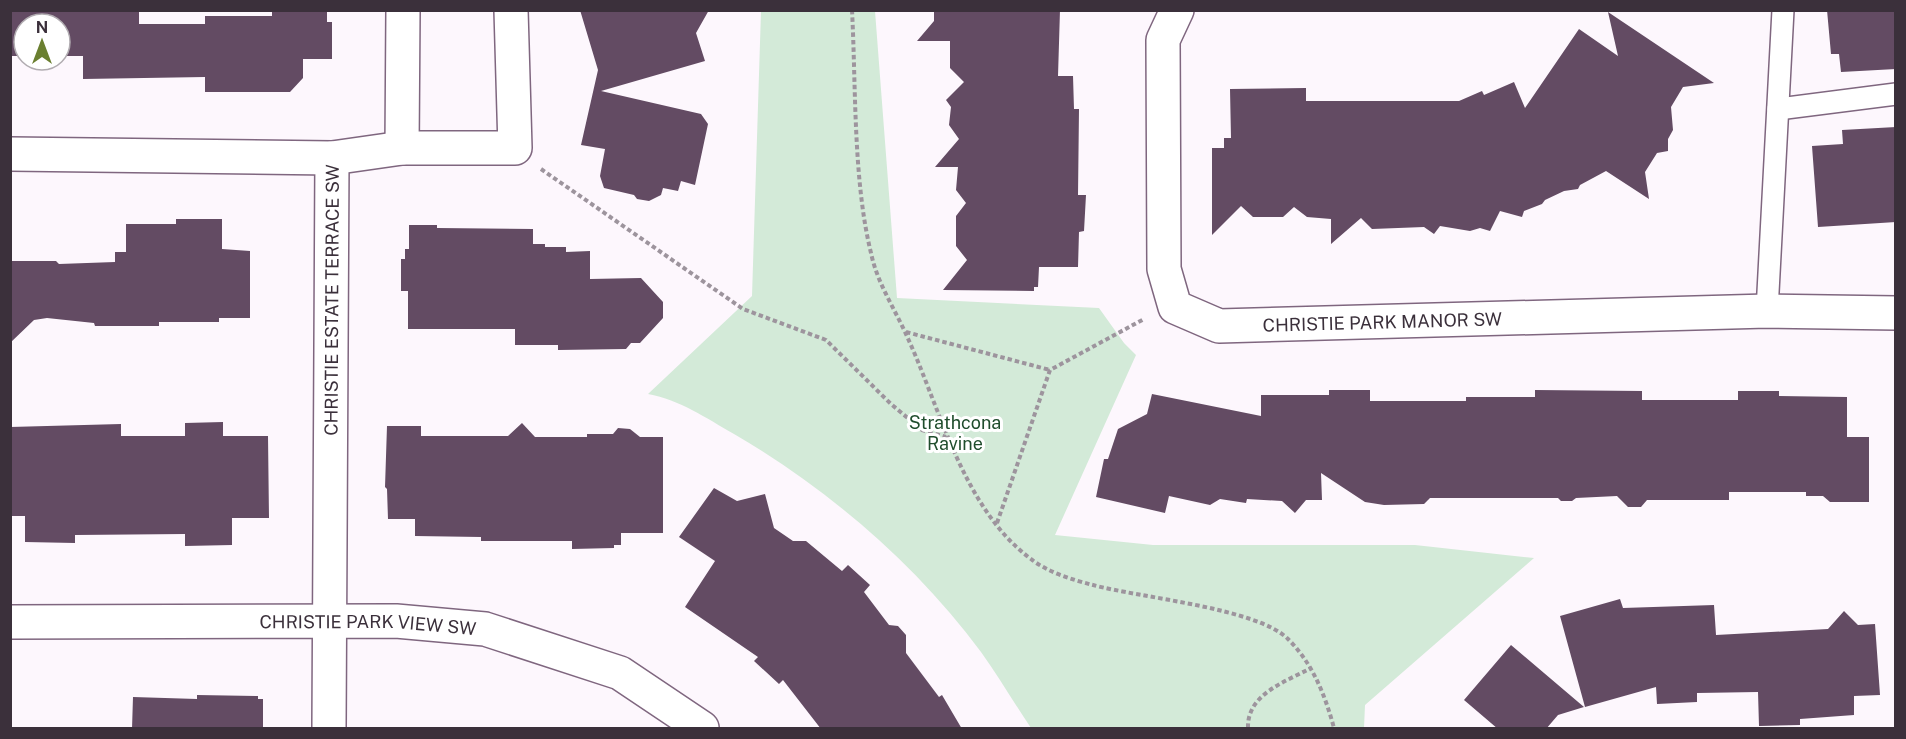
<svg xmlns="http://www.w3.org/2000/svg" width="1906" height="739" font-family="'Public Sans',sans-serif">
  <style>
    .green { fill: #d3ead8 }
    .building { fill: #634b63 }
    .lines { fill: none; stroke-linecap: round; stroke-linejoin: round }
    .service-casing { stroke: #7f667f; stroke-width: 24 }
    .minor-casing { stroke: #7f667f; stroke-width: 36 }
    .path { stroke: #9d949d; stroke-width: 4; stroke-dasharray: 4.5 3; stroke-linecap: butt }
    .service { stroke: #fff; stroke-width: 21 }
    .minor { stroke: #fff; stroke-width: 33 }
    .labels { text-anchor: middle; dominant-baseline: central; stroke-width: 6; stroke-linejoin: round; paint-order: stroke }
    .street-label { font-size: 18px; fill: #3b303b; stroke: #fff }
    .park-label { font-size: 18px; fill: #204d2d; stroke: #fff }
  </style>
  <rect width="100%" height="100%" fill="#fdf7fd"/>
  <path class="green" d="M761,11h114l22,287 202,10 25,35 12,12 -81,180 98,10h262l119,13 -169,147 -1,23h-333c-17,-25 -32,-51 -50,-76 -65,-88 -153,-163 -247,-218 -28,-16 -54,-34 -86,-40l104,-98z"/>
  <g class="building">
    <path d="M10,10h129v14h66v-8h67v-6h55v12h5v37h-29v19l-13,14h-85v-15l-122,2v-23h-23v-32h-36v32h-14z"/>
    <path d="M580,10h129l-13,23 9,28 -104,30 100,23 7,10 -13,61 -14,-4 -3,10 -15,-3 -2,7 -12,6 -12,-2 -3,-4 -30,-7 -4,-12 5,-27 -24,-4 17,-75z"/>
    <path d="M934,10h126l-2,66h15l1,33h5l-1,86h8l-2,36 -5,1 -1,35h-39l-1,20h-4v4l-91,-1 24,-30 -11,-14v-30l10,-13 -10,-13 2,-23h-23l24,-28 -10,-14 2,-18 -5,-7 18,-18 -14,-14v-27h-33l17,-20z"/>
    <path d="M1827,10h69v59l-55,3 -2,-18h-8z"/>
    <path d="M1608,12l106,71 -31,4 -12,20 2,23 -5,9v12l-11,2 -12,19 4,27 -43,-28 -26,14 -2,4 -14,2 -19,9 -3,4 -18,7 -2,6 -22,-6 -10,20 -10,-3 -10,3 -30,-5 -6,8 -10,-7 -52,2 -11,-11 -30,26v-25l-24,-2 -13,-10 -11,10h-30l-12,-11 -29,29v-87h12v-10h7l-1,-49 76,-1v13h153l23,-10 2,4 30,-13 11,26 54,-79 39,27z"/>
    <path d="M1896,127v95l-78,5 -6,-81 31,-2 -1,-14z"/>
    <path d="M176,219h46v30l28,2v67h-31v4h-60v4h-64l-1,-3 -47,-5 -13,2 -24,23v-82h46l3,3 56,-2v-10h11v-28h50z"/>
    <path d="M409,225h28v3l96,1v15h12v3h21v5l24,-1v28l51,-1 22,24v16l-23,25h-9l-5,6 -68,1v-5h-43v-16h-107v-38h-7v-32h4v-10h4z"/>
    <path d="M1329,390h41v11h96v-4h69v-7l107,1v9h96v-9h41v5l68,1v40h22v65h-39l-7,-6h-17v-4h-77v8h-82l-6,7h-13l-11,-11 -41,2 -4,3h-11l-3,-3h-128l-6,6 -40,1 -19,-3 -44,-29 1,27h-16l-11,13 -13,-12 -35,-2 -1,4 -26,-4 -10,6 -41,-9 -4,17 -69,-16 8,-38h4l10,-30 29,-15 5,-20 109,22v-21h68z"/>
    <path d="M223,422v14h45l1,82h-37v27l-47,1v-12l-110,1v8l-50,-1v-26h-15v-89l111,-3v12h64v-13z"/>
    <path d="M522,423l13,14h52v-3h26l5,-6 12,1 10,8h23v96h-42v12h-7v3l-42,1v-8h-91v-4l-66,-1v-17h-27l-1,-30 -2,-2 2,-61h34v10h87z"/>
    <path d="M714,488l23,13 28,-7 9,34 19,13h13l36,30 6,-6 22,20 -6,7 25,33 9,1 8,9v18l33,44 3,-2 20,34h-141l-38,-49 -4,4 -25,-23 4,-4 -73,-50 30,-46 -36,-24z"/>
    <path d="M1620,599l3,9 91,-3 2,30 112,-6 16,-18 14,14 17,-1 5,71 -26,1v19l-54,4v6l-41,1 -1,-34 -61,1v9l-40,2 -1,-17 -71,20 -25,-91z"/>
    <path d="M1511,645l73,62 -26,8 -12,14h-48l-34,-29z"/>
    <path d="M197,695l61,1v3h5v30h-131l1,-32 64,2z"/>
  </g>
  <g class="lines">
    <defs>
      <g id="service">
        <path d="M1778,109l118,-15"/>
        <path d="M1767,311l16,-301"/>
      </g>
      <g id="minor">
        <path id="s1" d="M1177,10l-14,30 1,229 11,38 44,19 548,-15 129,2"/>
        <path d="M402,148l1,-138"/>
        <path d="M10,154l322,4 70,-10h113l-4,-138"/>
        <path id="s2" d="M10,622l386,-1 89,8 135,44 82,55"/>
        <path id="s3" d="M329,728l3,-570"/>
      </g>
    </defs>
    <use href="#service" class="service-casing"/>
    <use href="#minor" class="minor-casing"/>
    <g class="path">
      <path d="M852,10c4,76 1,170 19,243 6,29 22,53 34,79 35,74 57,176 126,227 16,13 42,21 62,26 48,13 164,23 195,54 25,25 37,56 46,89"/>
      <path d="M541,169l202,140 83,31 65,64 31,26 24,7"/>
      <path d="M906,332l144,38"/>
      <path d="M997,523l53,-153 94,-51"/>
      <path d="M1248,728c-1,-34 37,-46 63,-60"/>
    </g>
    <use href="#service" class="service"/>
    <use href="#minor" class="minor"/>
  </g>
  <g class="labels">
    <g class="street-label">
      <text stroke="none"><textPath href="#s3" startOffset="428">CHRISTIE ESTATE TERRACE SW</textPath></text>
      <text stroke="none"><textPath href="#s1" startOffset="513">CHRISTIE PARK MANOR SW</textPath></text>
      <text stroke="none"><textPath href="#s2" startOffset="358">CHRISTIE PARK VIEW SW</textPath></text>
    </g>
    <g class="park-label">
      <text x="955" y="422">Strathcona<tspan x="955" dy="21">Ravine</tspan></text>
    </g>
  </g>
  <rect width="1906" height="739" fill="none" stroke="#3b303b" stroke-width="24"/>
  <g transform="translate(42 42)"><circle r="28" fill="#ffffff" stroke="#b1acb1" stroke-width="1.5"/>
  <path d="M0-4.5L10 22L0 15L-10 22Z" fill="#6a7f30"/>
  <text y="-9" font-size="16" font-weight="bold" text-anchor="middle" fill="#3b303b">N</text>
  </g>
</svg>
